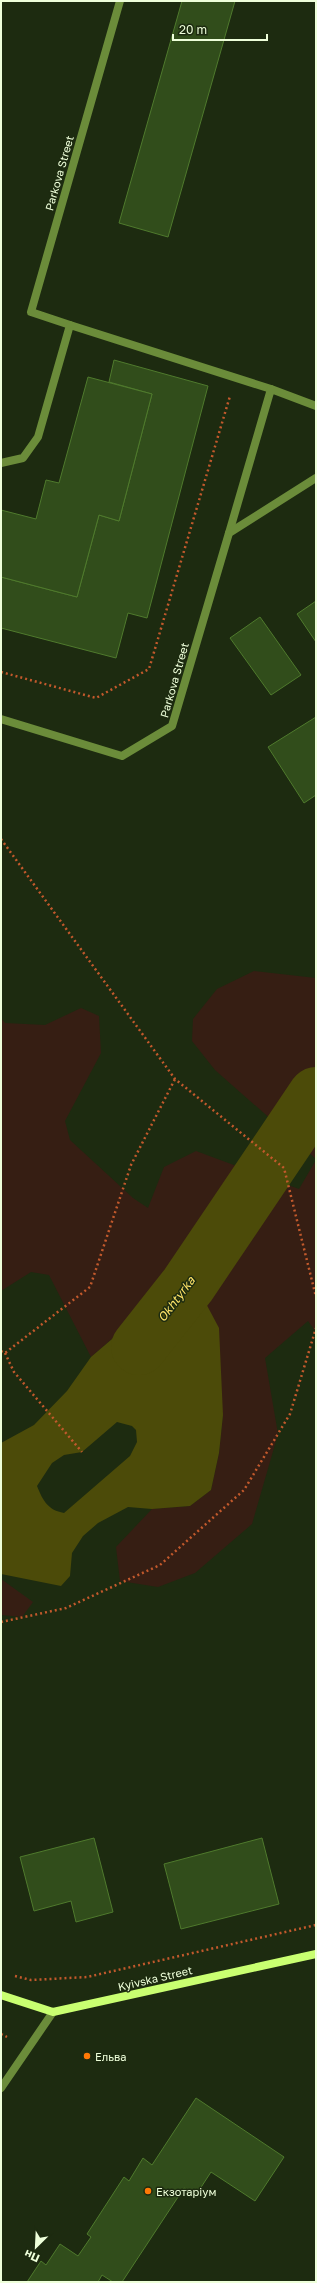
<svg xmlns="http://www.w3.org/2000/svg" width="317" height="2283" font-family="'Golos Text',sans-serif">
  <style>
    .green { fill: #361e13 }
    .water { fill: #4c4b09; fill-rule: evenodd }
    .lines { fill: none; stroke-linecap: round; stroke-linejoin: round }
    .river { stroke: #4c4b09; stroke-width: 56 }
    .building { fill: #314d1b; stroke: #4f7a2d }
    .path { stroke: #c2592c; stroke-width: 2.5; stroke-dasharray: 2 3; stroke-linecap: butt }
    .service { stroke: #6b8c3a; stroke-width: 8 }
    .minor { stroke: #6b8c3a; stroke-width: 8 }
    .secondary { stroke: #c9ff71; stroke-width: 8 }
    .poi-dot { fill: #ff7906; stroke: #1d2b10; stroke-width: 1.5 }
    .labels { text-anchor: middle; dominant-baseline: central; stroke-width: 3; stroke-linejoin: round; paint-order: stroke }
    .street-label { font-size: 11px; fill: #eeffda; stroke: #1d2b10 }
    .poi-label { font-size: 11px; fill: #eeffda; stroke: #1d2b10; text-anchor: start }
    .water-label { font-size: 12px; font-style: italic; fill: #ffe468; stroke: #1d2b10 }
  </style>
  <rect width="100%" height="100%" fill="#1d2b10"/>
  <g class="green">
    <path d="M254,971l62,7v181l-101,-89 -23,-29 1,-22 24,-30z"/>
    <path d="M81,1008l18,8 2,37 -36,68 5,19 63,58 15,10 16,-41 32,-16 103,38 17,-29v172l-8,-11 -43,37 13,76 -26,90 -57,49 -37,14 -38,-6 -4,-34 36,-38 38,-3 21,-16 8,-37 4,-38 -56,-123 -76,65 -42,-82 -18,-3 -30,19v-273l4,5 40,2z"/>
    <path d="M1,1579l32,23 -11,15 -21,-2z"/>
  </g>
  <path class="water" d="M188,1285l14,11 17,32 4,87 -4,38 -8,37 -21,16 -38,3 -24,-2 -30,16 -15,13 -11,17 -2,23 -9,10 -60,-12v-131l33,-18 33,-34 24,-34 76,-65zM117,1422l15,4 4,4 1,12 -7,14 -66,57c-16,-3 -21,-12 -27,-27l15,-23 12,-8 18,-3z"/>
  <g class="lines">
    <path class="river" d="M139,1347l49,-62 128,-190"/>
  </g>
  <g class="building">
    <path d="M182,1h53l-67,236 -49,-14z"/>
    <path d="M114,360l94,26 -61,232 -19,-5 -12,45 -115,-30v-51l76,20 22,-82 20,6 33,-127 -43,-12z"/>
    <path d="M88,377l64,17 -33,127 -20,-6 -22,82 -76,-20v-67l35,9 10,-39 13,3z"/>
    <path d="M316,601v41l-19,-28z"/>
    <path d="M260,617l41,58 -30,20 -41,-57z"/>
    <path d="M316,717v78l-12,8 -36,-56z"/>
    <path d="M94,1838l19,74 -37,10 -5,-21 -37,10 -14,-54z"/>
    <path d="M262,1838l17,66 -98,25 -17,-65z"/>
    <path d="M196,2098l88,59 -29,44 -44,-29 -15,23 -12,-7 -62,94h-9l-11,-7 -4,7h-71l14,-21 5,4 14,-21 18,12 13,-19 -4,-3 37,-57 5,4 14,-23 9,7z"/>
  </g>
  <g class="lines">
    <g class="path">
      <path d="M1,672l95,26 53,-29 81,-273"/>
      <path d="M1,839l174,240 109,89 32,129"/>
      <path d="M1,1351l4,2 85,-66 41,-122 44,-86"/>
      <path d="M5,1353l9,19 68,80"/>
      <path d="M1,1622l65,-14 94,-43 84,-75 46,-76 26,-86"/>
      <path d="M15,1976l16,4 56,-3 229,-52"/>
      <path d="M1,2034l6,3"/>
    </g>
    <g class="service">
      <path d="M70,325l-39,-13 89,-311"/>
      <path d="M1,463l22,-5 15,-21 32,-112 201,64"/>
    </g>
    <g class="minor">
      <path d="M229,533l42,-144 45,17"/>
      <path d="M1,719l121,37 50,-30 57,-193 87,-55"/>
      <path d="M1,2088l52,-76"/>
    </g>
    <path class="secondary" d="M1,1995l52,17 263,-58"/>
  </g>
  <g class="poi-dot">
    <circle cx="87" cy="2056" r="4"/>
    <circle cx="148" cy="2191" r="4"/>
  </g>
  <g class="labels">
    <g class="street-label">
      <text transform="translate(59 173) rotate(-74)">Parkova Street</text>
      <text transform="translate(174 680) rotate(-74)">Parkova Street</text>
      <text transform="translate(155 1978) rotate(-13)">Kyivska Street</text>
    </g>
    <g class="poi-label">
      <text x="95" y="2056">Ельва</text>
      <text x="156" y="2191">Екзотаріум</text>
    </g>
    <g class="water-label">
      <text transform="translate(176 1299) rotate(-53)">Okhtyrka</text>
    </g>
  </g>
  <rect width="317" height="2283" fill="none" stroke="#eeffda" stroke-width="4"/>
  <g transform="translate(36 2247) rotate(204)" stroke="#1d2b10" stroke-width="3" paint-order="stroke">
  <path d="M0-3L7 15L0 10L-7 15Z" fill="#eeffda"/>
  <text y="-6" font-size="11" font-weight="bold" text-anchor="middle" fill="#eeffda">Пн</text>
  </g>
  <path d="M173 34v6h94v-6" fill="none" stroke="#eeffda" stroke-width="2"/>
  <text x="179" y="34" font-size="12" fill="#eeffda" stroke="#1d2b10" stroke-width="3" paint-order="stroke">20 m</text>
</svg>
